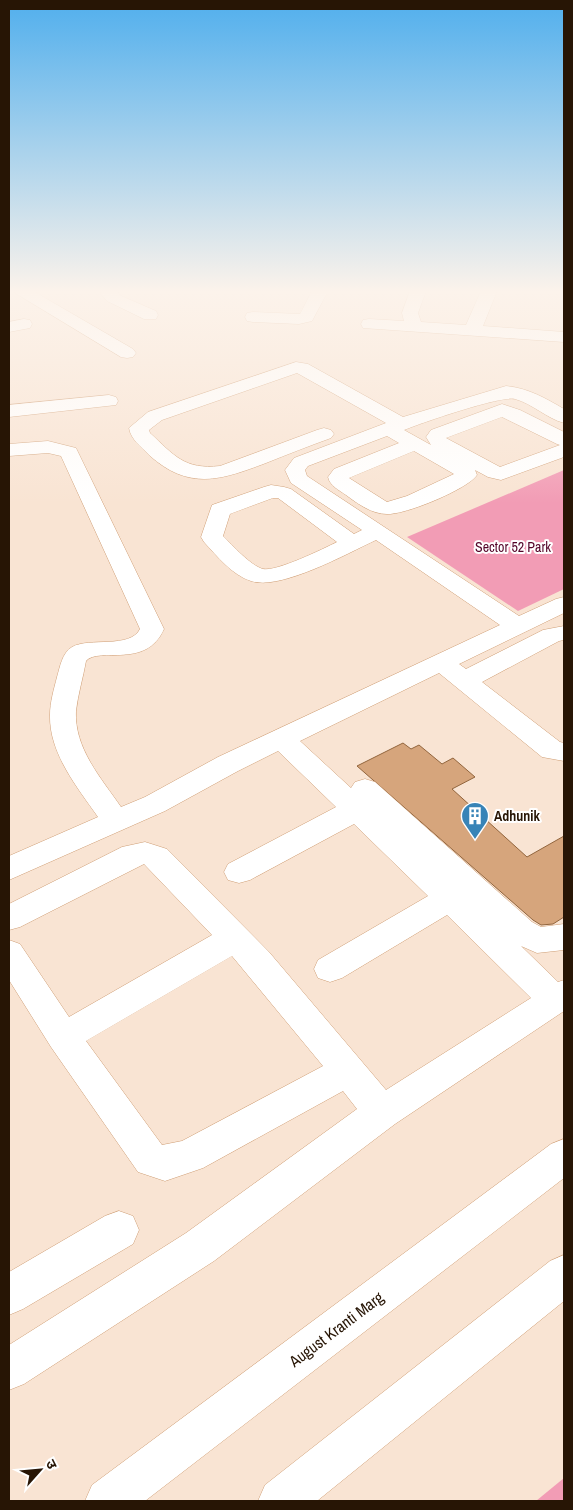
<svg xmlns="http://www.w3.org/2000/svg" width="573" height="1510" font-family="'Archivo Narrow','Noto Sans Devanagari',sans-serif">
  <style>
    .green { fill: #f29cb5 }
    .building { fill: #d6a57c; stroke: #92653d }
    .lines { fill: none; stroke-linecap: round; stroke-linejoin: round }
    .minor-casing { stroke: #cf9e75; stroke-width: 1 }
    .major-casing { stroke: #cf9e75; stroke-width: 1 }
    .minor { fill: #fff; fill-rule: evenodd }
    .major { fill: #fff; fill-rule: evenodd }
    .labels { text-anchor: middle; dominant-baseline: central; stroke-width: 4; stroke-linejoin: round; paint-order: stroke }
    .park-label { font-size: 14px; fill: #540429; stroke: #fff }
    .poi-label { font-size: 14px; font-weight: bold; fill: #271505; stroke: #fff; text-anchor: start }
    .near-street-label { font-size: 16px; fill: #271505; stroke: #fff }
  </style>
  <rect width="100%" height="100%" fill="#f9e4d3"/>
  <g class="green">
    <path d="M564,470v119l-46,22 -111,-74z"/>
    <path d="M564,1478v23h-28z"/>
  </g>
  <path class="building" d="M403,743l8,6 8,-4 23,19 11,-6 22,19 -23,12 75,68 37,-21v81l-11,7 -12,1 -8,-5 -176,-154z"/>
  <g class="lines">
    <defs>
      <g id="minor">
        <path d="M12,291h21l100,58 3,4 -3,4 -6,1 -6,-1z"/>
        <path d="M102,291h16l1,4 37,16 2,4 -2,4h-12l-37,-18 -6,-7z"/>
        <path d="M312,291h16l-16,30 -13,3 -46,-2 -6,-1 -2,-4 2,-4 6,-1 47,2z"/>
        <path d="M410,291h16l-8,22 3,9 45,3 15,-34h16l-14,35 81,6v10l-201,-14 -2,-4 2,-4 6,-1 35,2 -2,-8z"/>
        <path d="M24,319l6,1 2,4 -2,4 -21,4v-10z"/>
        <path d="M296,362l12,2 95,53 103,-31c22,2 39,12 58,23v14c-18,-5 -31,-19 -49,-24 -13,-4 -94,24 -111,31l27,15 -5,-8 5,-7 71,-26 18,6 44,22v25l-63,23 -13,-3 -13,-7 2,5c-9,14 -72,40 -90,39 -15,0 -29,-10 -41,-19 -7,-5 -16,-9 -18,-18l6,-8 65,-26 -12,-7 -79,30 -3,4 2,6 212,140 37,-17 8,-2v16l-105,51 7,5 77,-39 21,-4v14l-5,1 -77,41 78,60 4,1v18l-22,-4 -103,-84 -139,68 51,47 4,-6 10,-3 10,3 157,140 9,5 23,-3v26l-27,3 -16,-7 37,36 6,-2v31l-169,113 -181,137 -190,123 -15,6v-45l177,-112 171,-124 -14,-18 -140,77 -38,13 -27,-9 -87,-125 -42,-67v-40l11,4 49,73 143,-82 -68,-71 -124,63 -11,3v-26l113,-57 23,-5 22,7 102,103 117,138 145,-92 -84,-83 -105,63 -12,4 -12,-4 -4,-9 4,-9 110,-64 -74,-72 -104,56 -11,3 -11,-3 -4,-8 4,-8 108,-57 -58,-56 -40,20 -73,40 -156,69v-24l89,-39c-21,-30 -49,-64 -48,-102 0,-13 4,-26 7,-38 3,-10 5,-24 15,-30 18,-10 58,2 68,-18l-79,-173 -13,-3 -39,3v-12l39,-3 28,7 88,181c-18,41 -65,17 -78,32 -3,17 -8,33 -10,50 -2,37 25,67 45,96l24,-10 73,-40 282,-132 -124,-85c-28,13 -96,51 -125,41 -19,-6 -34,-25 -47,-39l-3,-5 11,-32 52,-18 7,-2 13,2 7,2 63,45 8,-4 -71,-47 -6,-13 9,-12 92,-35 -89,-50 -135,47 -13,10 1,3c24,22 34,37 70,33l97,-36 7,-2 7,2 3,4 -3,4c-22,8 -43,16 -65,25 -45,17 -77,28 -117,-8 -8,-9 -18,-15 -20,-27l19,-16zM502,417l55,27 3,1 -60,22 -54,-29zM414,451l40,23 -47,22 -20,6 -38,-24zM273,498h5l59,44c-14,7 -61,30 -74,27 -12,-3 -31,-24 -40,-33l7,-22zM232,956l91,110 -141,75 -20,4 -76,-104z"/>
        <path d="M109,395l7,2 2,4 -2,4 -107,12v-12z"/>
        <path d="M119,1211l14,5 6,14 -6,14 -110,65 -14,6v-43l96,-56z"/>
      </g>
      <g id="major">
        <path d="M564,1139v39l-419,323h-60l7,-16 459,-341z"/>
        <path d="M564,1255v46l-247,200h-59l7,-16 285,-224z"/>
      </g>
    </defs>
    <use href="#minor" class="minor-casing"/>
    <use href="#major" class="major-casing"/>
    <use href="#minor" class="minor"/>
    <use href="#major" class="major"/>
  </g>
  <linearGradient id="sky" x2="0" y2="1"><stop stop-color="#51afed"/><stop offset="0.58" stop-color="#fcf3eb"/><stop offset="1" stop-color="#fcf3eb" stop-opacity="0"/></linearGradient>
  <rect width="573" height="503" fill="url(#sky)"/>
  <defs>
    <symbol id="building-pin" viewBox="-11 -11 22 30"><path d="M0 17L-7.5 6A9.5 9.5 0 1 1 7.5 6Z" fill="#3884b7" stroke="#fff"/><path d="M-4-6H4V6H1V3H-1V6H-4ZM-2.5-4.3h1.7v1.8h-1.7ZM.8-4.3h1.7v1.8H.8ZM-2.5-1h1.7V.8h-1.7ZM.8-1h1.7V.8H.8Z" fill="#fff"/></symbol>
  </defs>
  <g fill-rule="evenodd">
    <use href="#building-pin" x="459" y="800" width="32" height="43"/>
  </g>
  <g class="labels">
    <g class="park-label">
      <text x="513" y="547">Sector 52 Park</text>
    </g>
    <g class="poi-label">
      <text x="494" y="816">Adhunik</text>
    </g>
    <g class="near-street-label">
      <text transform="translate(336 1329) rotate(-37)">August Kranti Marg</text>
    </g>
  </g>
  <rect width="573" height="1510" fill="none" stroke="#271505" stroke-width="20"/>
  <g transform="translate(40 1470) rotate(63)" stroke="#ffffff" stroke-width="4" paint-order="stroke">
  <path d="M0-4L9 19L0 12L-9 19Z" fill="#271505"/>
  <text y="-8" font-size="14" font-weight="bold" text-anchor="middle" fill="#271505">उ</text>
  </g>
</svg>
